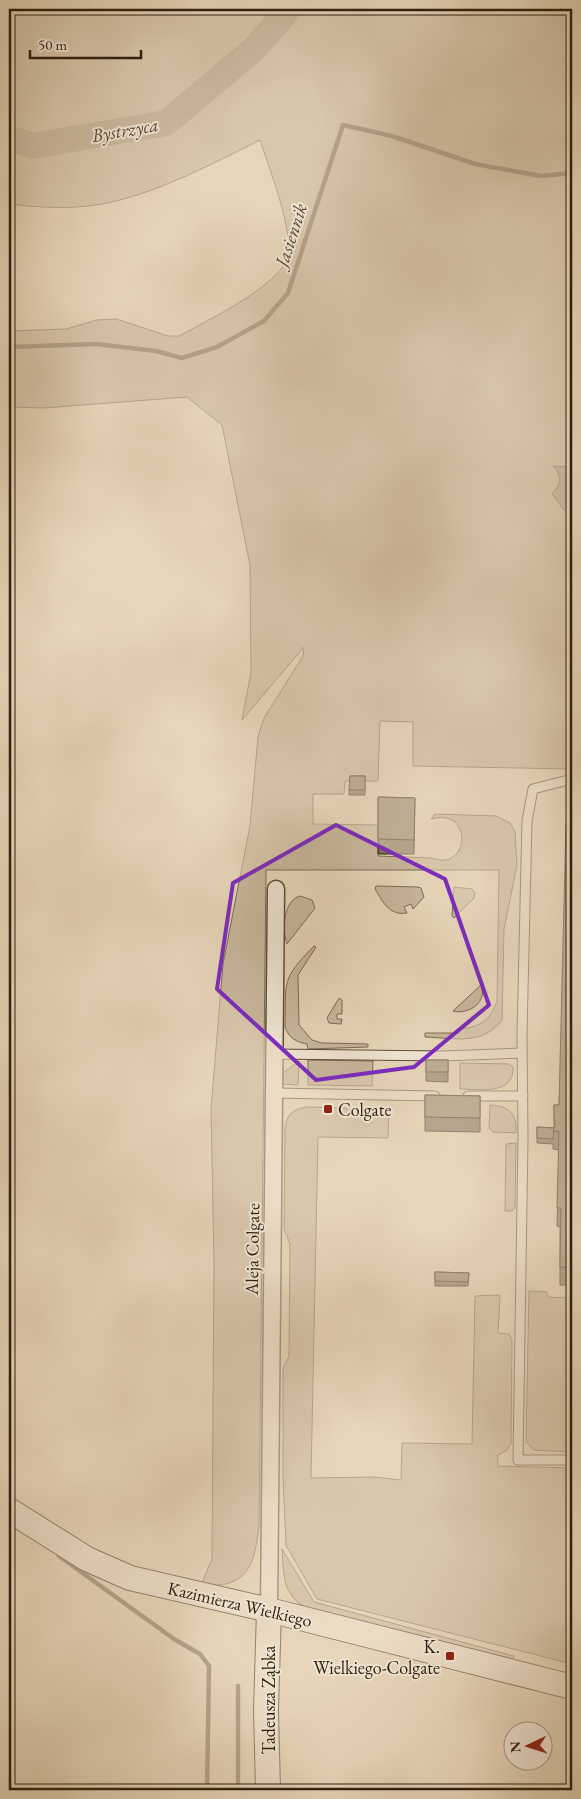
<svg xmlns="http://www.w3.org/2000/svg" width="581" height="1799" font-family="'EB Garamond',serif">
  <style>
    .green { fill: #c8b79c; stroke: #7c6a55 }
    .water { fill: #a8977f; stroke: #786752 }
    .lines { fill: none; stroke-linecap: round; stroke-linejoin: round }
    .stream { stroke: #786752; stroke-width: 4.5 }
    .river { stroke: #a8977f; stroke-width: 26 }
    .lane-casing { stroke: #5d4c39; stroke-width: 11 }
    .street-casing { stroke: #5d4c39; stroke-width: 19 }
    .secondary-casing { stroke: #2f1e0e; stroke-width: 26 }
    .lane { stroke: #efe4d2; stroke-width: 9 }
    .street { stroke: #efe4d2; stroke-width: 16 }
    .secondary { stroke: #efe4d2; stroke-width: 24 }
    .wall { fill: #7b6c59; stroke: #2f1e0e }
    .building { fill: #8f7e67; stroke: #2f1e0e }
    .marked { fill: none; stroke: #7b2cbf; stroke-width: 4; stroke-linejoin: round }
    .poi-dot { fill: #8f2418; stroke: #efe4d2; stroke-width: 2 }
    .labels { text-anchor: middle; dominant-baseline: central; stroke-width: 4; stroke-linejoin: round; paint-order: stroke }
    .poi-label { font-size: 18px; fill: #2f1e0e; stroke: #efe4d2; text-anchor: start }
    .street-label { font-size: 18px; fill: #2f1e0e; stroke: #efe4d2 }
    .water-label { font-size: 19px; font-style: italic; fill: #594836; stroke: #efe4d2 }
  </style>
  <rect width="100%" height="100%" fill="#e7d6b9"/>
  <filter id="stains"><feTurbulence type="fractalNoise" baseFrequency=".004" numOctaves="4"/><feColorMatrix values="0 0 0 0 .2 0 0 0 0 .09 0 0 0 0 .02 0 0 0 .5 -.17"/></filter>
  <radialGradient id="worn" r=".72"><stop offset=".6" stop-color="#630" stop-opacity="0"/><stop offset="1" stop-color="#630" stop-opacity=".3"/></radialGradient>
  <g class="green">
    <path d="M9,9h563v760l-159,-3v-44l-33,-1 -2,60h-33l-1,13h-31v30l65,1v31l54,2c37,15 43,-51 -1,-39l4,-5 61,2 14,7 5,8 2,34 -13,64 -2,91c-20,26 -47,18 -77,17v-4h34v-4c21,-2 31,-8 38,-28l2,-131h-233l-7,654c-4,41 -11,65 -58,61l11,-26 2,-295 -3,-155 12,-145 27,-138 8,-89 6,-19 39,-62 1,-9 -62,73 9,-48 -1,-107 -28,-140 -35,-28 -144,11 -34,-1v-76l57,-2 31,-9 19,-1 52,17h11c27,-15 98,-49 108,-77 9,-23 -19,-94 -27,-119 -48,24 -97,50 -148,62 -33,8 -70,6 -103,2z"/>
    <path d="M376,886l42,1 3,1 3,9 -11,12 -2,-5 -7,3 3,6c-18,3 -24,-11 -32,-24z"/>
    <path d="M454,887l18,2 3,4 -1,5 -20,20 -2,-2z"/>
    <path d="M300,896l12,4 3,8 -28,36c-5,-14 -4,-43 13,-48z"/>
    <path d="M314,946l2,1 -18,28 1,50 13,15 10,3 46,1v3l-60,2 -1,-5c-11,-2 -18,-6 -22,-17 1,-47 -4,-47 29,-81z"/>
    <path d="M481,985c7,17 -12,30 -28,26z"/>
    <path d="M339,998l3,2v14h-5v5h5l-1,5 -12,-1 -2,-5z"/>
    <path d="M308,1060l65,1 -1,25 -64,-1z"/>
    <path d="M299,1061l-1,24 -17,-1 2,-11z"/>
    <path d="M460,1063l49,1 4,3c2,29 -36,22 -53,22z"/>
    <path d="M490,1105c19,1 27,8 26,28l-23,-1 -4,-4z"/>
    <path d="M307,1107l74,2 5,2 3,4 -1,23 -70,-1 -7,341 63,-1 27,3 1,-37 70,1 3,-148 23,-1 2,1 -2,37 11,1 3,6 -1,104 -5,7 -8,4v11l74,2v196l-255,-65 -31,-54 -3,-69v-107l6,-13 1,-112 -6,-15 1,-101c2,-14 8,-19 22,-21z"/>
    <path d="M516,1143l-1,65 -3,3h-7l1,-67z"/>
    <path d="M529,1291l18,1 1,5 23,1 1,154 -38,-2 -8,-8z"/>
    <path d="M282,1549l32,53 200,54 -1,6 -204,-52c-27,-15 -25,-33 -27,-61z"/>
  </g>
  <path class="water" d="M553,466l19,1v45l-8,-2 -12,-16c9,-11 11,-16 1,-28z"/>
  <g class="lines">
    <g class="stream">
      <path d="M9,347l87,-3 60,7 26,7 35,-11 47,-26 24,-28 55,-168 49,11 83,28 66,12 31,-3"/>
      <path d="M59,1556l115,83 26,15 9,12 -2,124"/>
      <path d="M238,1686v104"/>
    </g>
    <path class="river" d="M9,138l24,8 133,-23 88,-74 35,-40"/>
    <defs>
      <g id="lane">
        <path d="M572,779l-39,10 -6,32 -5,213 1,104 -5,322h54"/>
        <path d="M274,1054l169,2 79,-3"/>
        <path d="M274,1093l161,3"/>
        <path d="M468,1096h55"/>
      </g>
      <path id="street" d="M269,1610l7,-721"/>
      <g id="secondary">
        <path d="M9,1510l78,49 43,19 139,32 303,77"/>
        <path d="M268,1790l-2,-79 3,-101"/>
      </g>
    </defs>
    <use href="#lane" class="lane-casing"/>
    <use href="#street" class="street-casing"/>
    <use href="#secondary" class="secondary-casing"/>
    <use href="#lane" class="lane"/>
    <use href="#street" class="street"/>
    <use href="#secondary" class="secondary"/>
  </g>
  <g class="wall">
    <path d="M350,776h15v19h-16z"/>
    <path d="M378,797l37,1 -1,56h-36z"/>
    <path d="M572,822v467v-4h-12v-58l-3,-1 2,-76 -6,-1v-5l-16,-1v-16l17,1v-23h5z"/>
    <path d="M426,1060h22v22l-22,-1z"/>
    <path d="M425,1095l55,1v36l-55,-1z"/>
    <path d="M435,1272l34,1 -1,13h-33z"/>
  </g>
  <g class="building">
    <path d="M350,776h15v14h-16z"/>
    <path d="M378,797l37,1 -1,42 -36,-1z"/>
    <path d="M566,822h6v448v-3h-12l1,-59h-4l2,-77h-6l2,-6 -1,-10v-10h5z"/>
    <rect x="426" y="1060" width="22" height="12"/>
    <path d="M425,1095l55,1v22l-55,-1z"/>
    <path d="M537,1127l17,1 -1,11 -16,-1z"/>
    <path d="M435,1272l34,1 -1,9 -33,-1z"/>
  </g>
  <path d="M0 0H581V1799H0ZM336,825l109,54 44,126 -75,62 -98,13 -99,-91 16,-106z" fill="#e7d6b9" fill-opacity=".55" fill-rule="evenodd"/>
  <path class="marked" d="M336,825l109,54 44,126 -75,62 -98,13 -99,-91 16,-106z"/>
  <g class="poi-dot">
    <rect x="323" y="1104" width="10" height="10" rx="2.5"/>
    <rect x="445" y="1651" width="10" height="10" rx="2.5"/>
  </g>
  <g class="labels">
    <g class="poi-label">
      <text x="338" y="1109">Colgate</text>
      <text x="440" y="1646" text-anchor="end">K.<tspan x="440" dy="21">Wielkiego-Colgate</tspan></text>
    </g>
    <g class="street-label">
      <text transform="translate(252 1249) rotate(-89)">Aleja Colgate</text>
      <text transform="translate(240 1604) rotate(13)">Kazimierza Wielkiego</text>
      <text transform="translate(268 1700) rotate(-90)">Tadeusza Ząbka</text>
    </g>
    <g class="water-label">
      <text transform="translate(125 130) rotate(-10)">Bystrzyca</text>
      <text transform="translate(291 235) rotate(-72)">Jasiennik</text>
    </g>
  </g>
  <rect width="581" height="1799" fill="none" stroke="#e7d6b9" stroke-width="30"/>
  <rect x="10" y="10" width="561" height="1779" fill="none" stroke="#2f1e0e" stroke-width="2.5"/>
  <rect x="15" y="15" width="551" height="1769" fill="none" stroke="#2f1e0e"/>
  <g transform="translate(528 1746) rotate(266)"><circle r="24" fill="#efe4d2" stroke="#a29584"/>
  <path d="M0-4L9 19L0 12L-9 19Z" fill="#8f2418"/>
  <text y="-8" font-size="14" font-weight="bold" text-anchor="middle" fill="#2f1e0e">N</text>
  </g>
  <path d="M30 50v8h111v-8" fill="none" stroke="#2f1e0e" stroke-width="2.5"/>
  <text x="38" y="50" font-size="15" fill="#2f1e0e" stroke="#efe4d2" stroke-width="4" paint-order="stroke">50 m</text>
  <rect width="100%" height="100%" filter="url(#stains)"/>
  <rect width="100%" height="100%" fill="url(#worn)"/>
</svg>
